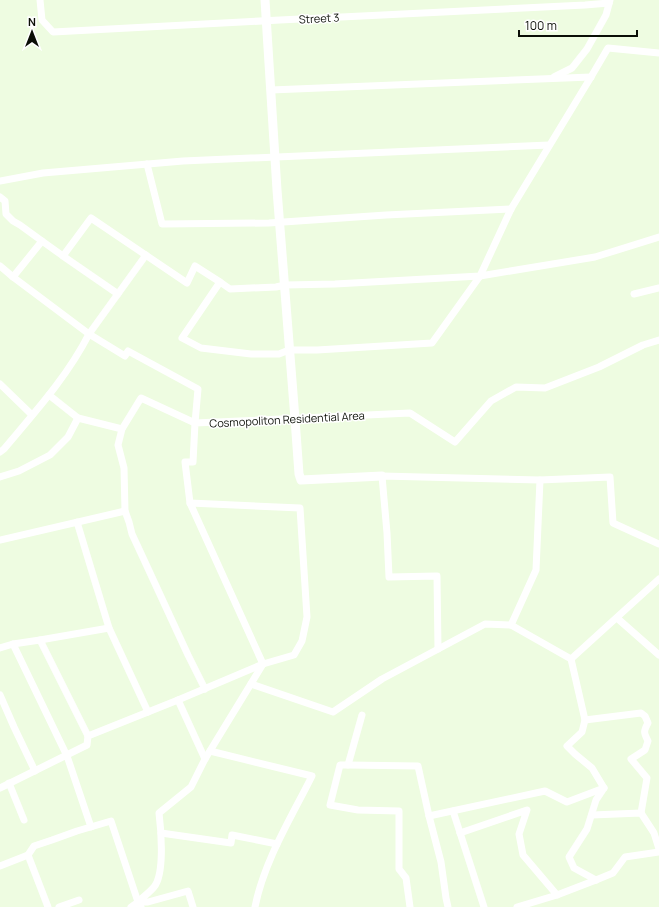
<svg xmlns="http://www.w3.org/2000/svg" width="659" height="907" font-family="Manrope,sans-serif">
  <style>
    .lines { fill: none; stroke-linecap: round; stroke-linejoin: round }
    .street { stroke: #fff; stroke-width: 7 }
    .secondary { stroke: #fff; stroke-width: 9 }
    .labels { text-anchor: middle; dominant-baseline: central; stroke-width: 3; stroke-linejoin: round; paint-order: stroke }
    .street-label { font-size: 11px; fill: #0a0e06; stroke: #fff }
  </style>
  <rect width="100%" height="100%" fill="#eefce1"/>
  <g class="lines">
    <g class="street">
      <path d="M40,0l2,20 11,12 227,-12 305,-15 24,-2"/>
      <path d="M554,77l18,-9 15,-19 19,-34 4,-15"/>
      <path d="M271,90l320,-13"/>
      <path d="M147,164l15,60 107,-1 117,-8 125,-6"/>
      <path d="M0,181l43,-8 140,-12 366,-16"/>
      <path d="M0,197l5,4 1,13 7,7 7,4 22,16 -29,36"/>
      <path d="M42,241l21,15 28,-38 96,65 8,-17 25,16 -38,56 19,10 50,6h28l10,-4h28l115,-7 48,-67 31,-67 80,-132 17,-29 51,5"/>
      <path d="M146,255l-57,79 36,22 3,-5 70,38 -3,34 -54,-25 -19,31 -4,16 6,23 1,43 4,11 3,12 13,28 43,93 17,34"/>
      <path d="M63,256l55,38"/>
      <path d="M0,266l13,11 76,57c-22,43 -54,78 -85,115l-4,3"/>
      <path d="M220,282l10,7 46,-2 9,-2 50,-1 145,-8 115,-19 64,-20"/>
      <path d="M634,294l25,-6"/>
      <path d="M0,384l32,31"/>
      <path d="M49,395l29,23"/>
      <path d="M0,477l19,-6 31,-16 18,-18 10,-19 44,11"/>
      <path d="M540,480l70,-3 3,46 46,21"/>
      <path d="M77,522l32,106 39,84"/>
      <path d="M0,540l125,-29"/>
      <path d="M617,618l42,37"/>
      <path d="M13,644l27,-4"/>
      <path d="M0,648l13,-4 54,112 24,71"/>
      <path d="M438,649l-1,-73 -48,1 -2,-44 -5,-57 158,4 -4,90 -25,55"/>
      <path d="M251,684l82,28 49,-33 103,-55 26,1 60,34 88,-80"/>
      <path d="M0,695l14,32 21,44"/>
      <path d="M178,700l27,59"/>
      <path d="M362,715l-14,50h-8l-10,40 28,5 41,1v58l7,9 4,29"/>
      <path d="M585,720l56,-7 4,3 3,7c-5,9 -4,10 0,18l-3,9 -14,9 16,19 -6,35"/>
      <path d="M88,736l-48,-96 69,-12"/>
      <path d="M210,751l102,25c-21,42 -48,85 -57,131"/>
      <path d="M348,765l70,1 11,50"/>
      <path d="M9,783l15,37"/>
      <path d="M0,788l87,-43 1,-9 90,-36 85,-36 -73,-161 -5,-41h8l2,-39 215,-10 45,29 36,-41 25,-14 29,1 54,-21 44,-22 16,-5"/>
      <path d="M453,811l31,96"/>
      <path d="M592,815l49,-2 13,20 5,16"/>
      <path d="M161,833l70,10 1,-8 45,9"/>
      <path d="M460,833l67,-23 -8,24 4,21 34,40 -40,12"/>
      <path d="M28,855l20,52"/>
      <path d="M0,866l28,-11 6,-9 18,-6 25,-9 34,-10 27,81 3,5"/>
      <path d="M596,880l-22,-12 -5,-11 18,-28 9,-29 8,-12"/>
      <path d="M557,895l39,-15 17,-7 12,-16 34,-5"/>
      <path d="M138,902c5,-5 12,-10 16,-15 11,-13 7,-58 5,-74l32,-26 14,-28 58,-95 31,-9 8,-14 5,-24 -7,-109 -110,-5"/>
      <path d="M59,907l20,-7"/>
      <path d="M131,907l7,-5h10l40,-11 5,16"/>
      <path d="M448,907l-2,-9 -5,-36 -12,-46 116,-25 22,11 37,-14 -12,-20 -17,-14 -8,-8 15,-14 3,-12 -14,-61"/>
    </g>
    <path class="secondary" d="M265,0l12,190 18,229 4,55 2,6 81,-4"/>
  </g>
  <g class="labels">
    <g class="street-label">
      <text transform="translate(319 18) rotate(-3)">Street 3</text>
      <text transform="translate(287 419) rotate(-3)">Cosmopoliton Residential Area</text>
    </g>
  </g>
  <g transform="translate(32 32)" stroke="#ffffff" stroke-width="3" paint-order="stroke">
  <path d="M0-3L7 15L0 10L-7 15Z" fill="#0a0e06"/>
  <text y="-6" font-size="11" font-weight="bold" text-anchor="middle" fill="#0a0e06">N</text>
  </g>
  <path d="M519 30v6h118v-6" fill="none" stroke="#0a0e06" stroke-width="2"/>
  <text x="525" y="30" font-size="12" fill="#0a0e06" stroke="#ffffff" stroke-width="3" paint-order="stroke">100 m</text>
</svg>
